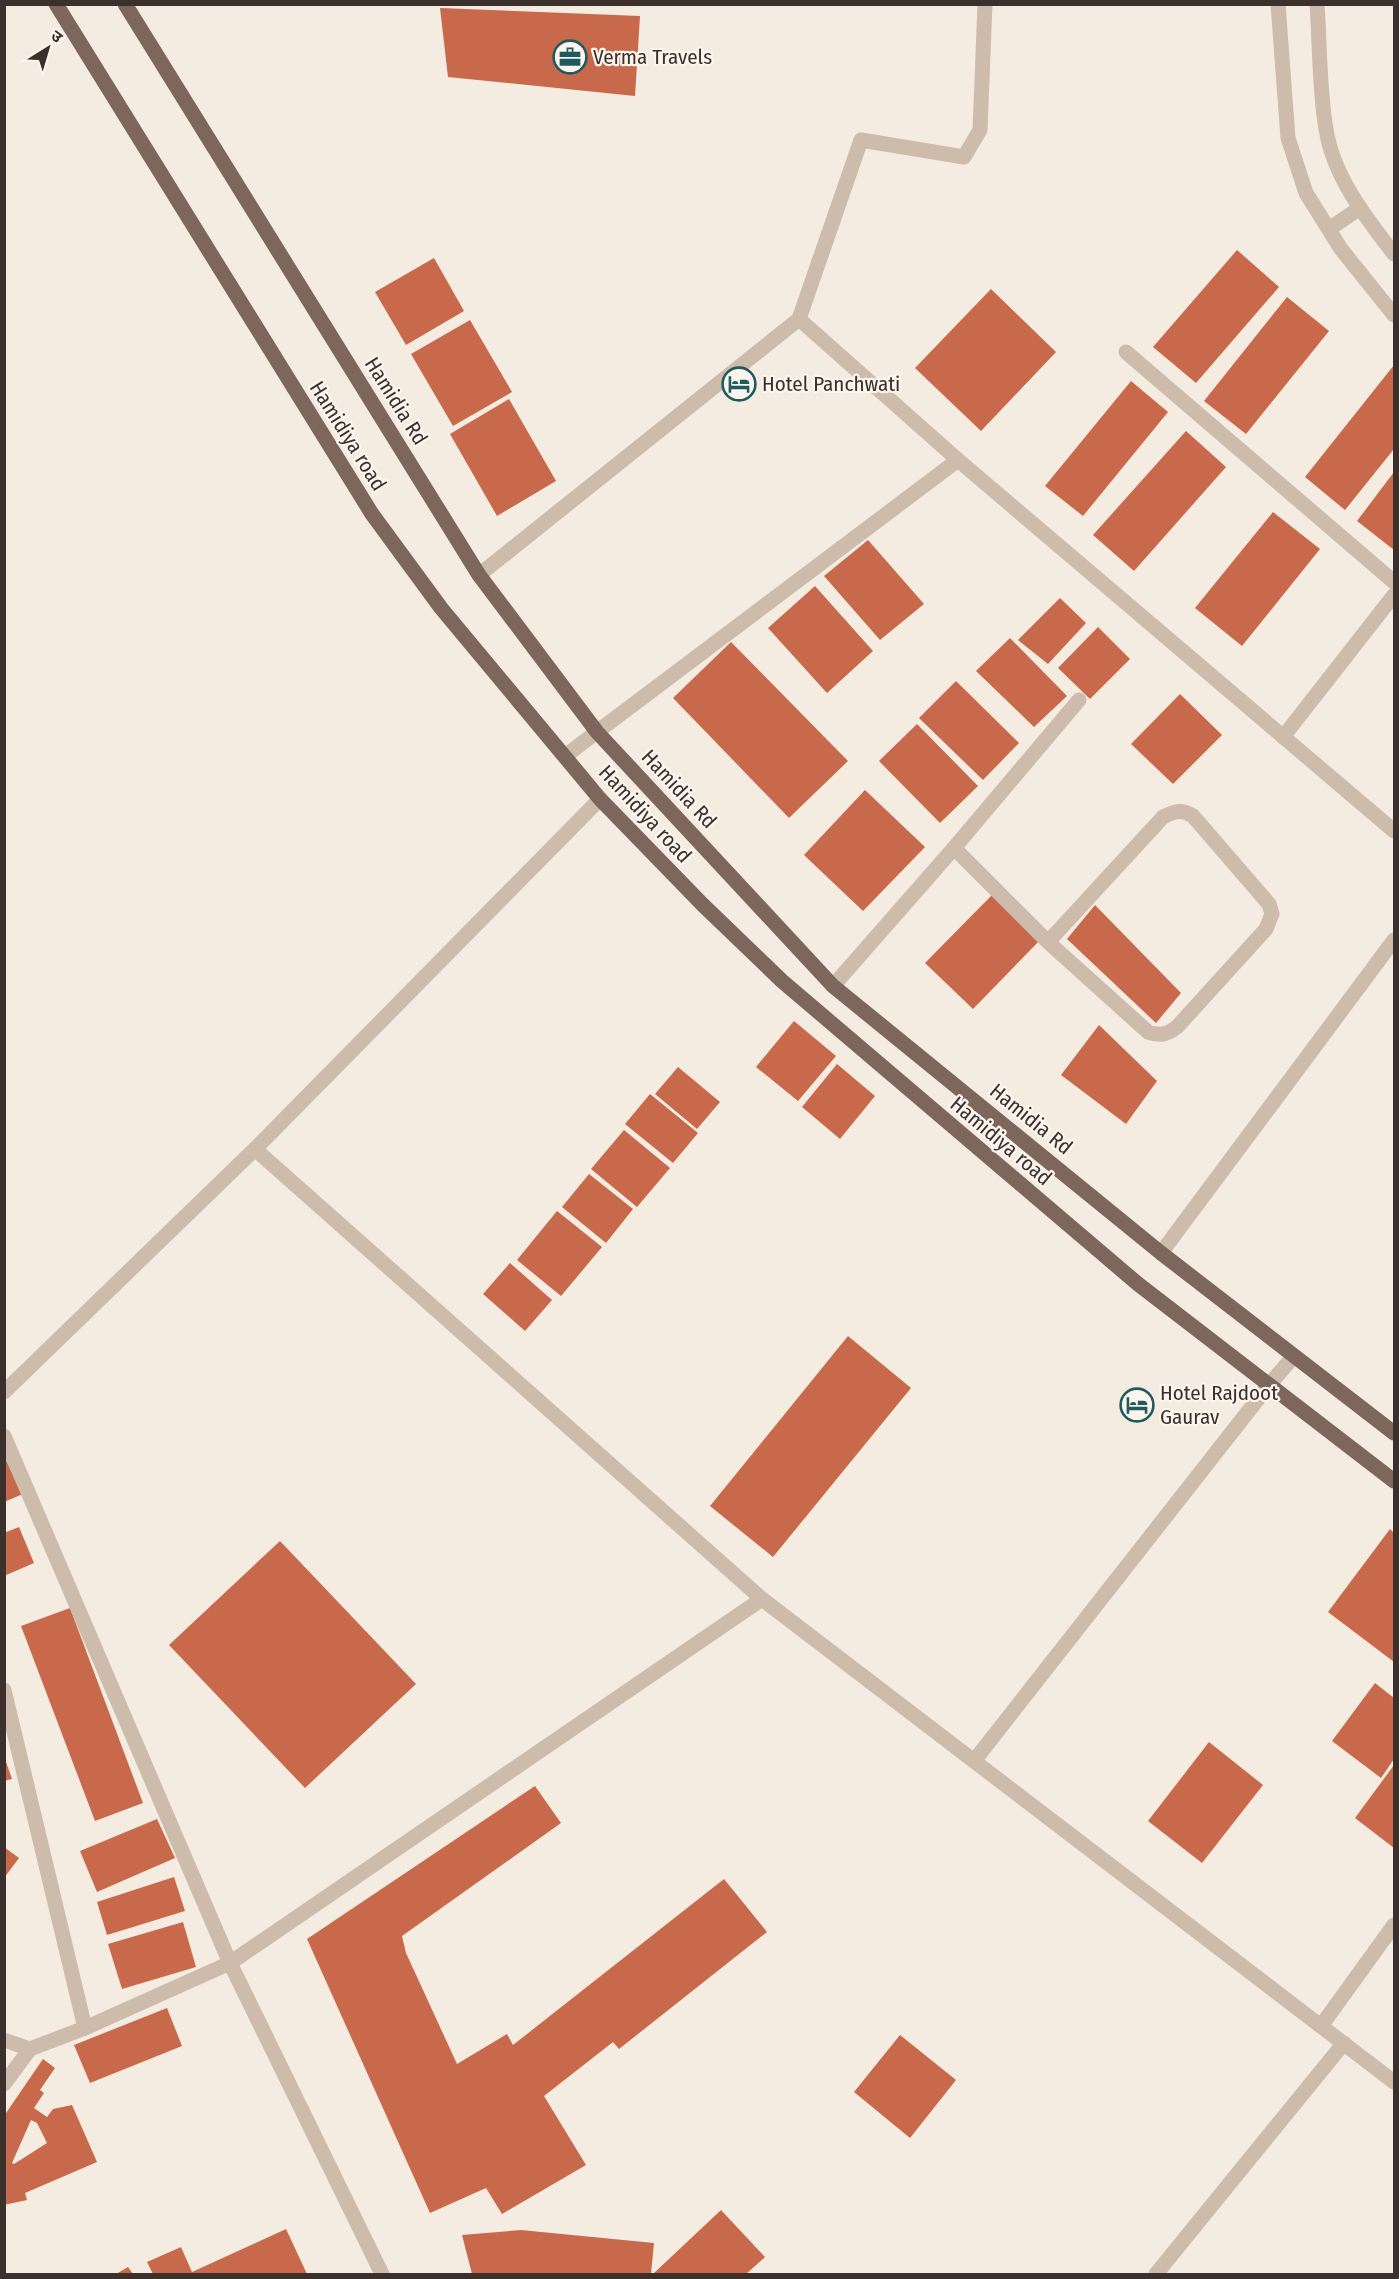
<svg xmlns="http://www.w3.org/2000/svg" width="1399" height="2279" font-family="'Fira Sans Condensed','Noto Sans Devanagari',sans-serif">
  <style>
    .building { fill: #c8694b; fill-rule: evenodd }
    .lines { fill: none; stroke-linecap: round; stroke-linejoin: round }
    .street { stroke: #cdbbac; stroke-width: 15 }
    .primary { stroke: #7d675c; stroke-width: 15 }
    .labels { text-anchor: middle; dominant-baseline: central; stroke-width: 4.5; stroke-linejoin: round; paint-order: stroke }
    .poi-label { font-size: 21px; fill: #3b302b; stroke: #fbf5ee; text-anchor: start }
    .street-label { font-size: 21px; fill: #3b302b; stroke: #fbf5ee }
  </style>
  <rect width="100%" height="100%" fill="#f4ebe1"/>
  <g class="building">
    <path d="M440,8l200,8 -5,80 -187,-19z"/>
    <path d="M1237,250l42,37 -83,96 -43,-36z"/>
    <path d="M434,258l30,53 -58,34 -31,-53z"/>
    <path d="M991,289l65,63 -75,79 -66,-63z"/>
    <path d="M1287,297l42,34 -83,103 -42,-33z"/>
    <path d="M470,320l42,72 -59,34 -42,-72z"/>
    <path d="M1394,365v84l-49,61 -40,-33z"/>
    <path d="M1131,381l37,31 -85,104 -38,-30z"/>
    <path d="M509,399l47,82 -59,35 -47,-82z"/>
    <path d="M1186,431l40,36 -92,104 -41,-36z"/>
    <path d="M1394,472v78l-37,-29z"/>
    <path d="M1273,512l47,37 -78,97 -47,-38z"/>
    <path d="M868,540l56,64 -44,36 -56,-64z"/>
    <path d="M815,586l58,65 -46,42 -59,-65z"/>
    <path d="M1060,598l26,25 -38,41 -30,-24z"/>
    <path d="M1098,627l32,32 -40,40 -32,-31z"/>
    <path d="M1010,638l57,58 -33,31 -58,-56z"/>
    <path d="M731,642l117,119 -59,57 -116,-120z"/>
    <path d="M956,681l63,62 -36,37 -64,-62z"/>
    <path d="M1180,694l42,41 -49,49 -42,-40z"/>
    <path d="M917,724l61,62 -38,37 -61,-62z"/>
    <path d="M865,790l60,57 -62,64 -59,-56z"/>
    <path d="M994,893l47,46 -68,70 -48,-46z"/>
    <path d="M1095,905l86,88 -25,30 -89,-84z"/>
    <path d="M794,1021l42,35 -38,45 -42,-34z"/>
    <path d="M1099,1025l58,56 -31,43 -65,-49z"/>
    <path d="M837,1064l38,32 -35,43 -38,-32z"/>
    <path d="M678,1067l42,35 -23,27 -42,-35z"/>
    <path d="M650,1094l48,39 -25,30 -48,-39z"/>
    <path d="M624,1130l46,38 -33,39 -46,-38z"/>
    <path d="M589,1174l44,35 -27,34 -44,-36z"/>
    <path d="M557,1211l45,36 -41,49 -44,-36z"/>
    <path d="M510,1263l42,37 -27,31 -42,-37z"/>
    <path d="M848,1336l63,52 -138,169 -63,-51z"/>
    <path d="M4,1456l19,38 -19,8z"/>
    <path d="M19,1527l15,36 -30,13v-43z"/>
    <path d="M1390,1529l4,4v129l-66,-50z"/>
    <path d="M280,1541l136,143 -111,104 -136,-143z"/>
    <path d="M70,1608l73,195 -48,18 -74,-195z"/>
    <path d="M1375,1683l19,15v61l-13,19 -49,-37z"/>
    <path d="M1209,1742l54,43 -61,78 -54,-42z"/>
    <path d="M4,1756l8,23 -8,2z"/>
    <path d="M1394,1765v83l-39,-30z"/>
    <path d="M535,1786l26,37 -159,113 4,17 51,111 50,-30 6,11 211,-166 43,53 -148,117 -6,-7 -69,54 42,69 -84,49 -16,-26 -56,25 -123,-274z"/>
    <path d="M157,1819l18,39 -78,34 -17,-41z"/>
    <path d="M4,1847l15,11 -15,20z"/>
    <path d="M174,1877l11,34 -78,24 -10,-33z"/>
    <path d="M183,1922l13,45 -74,22 -14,-45z"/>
    <path d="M167,2008l15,38 -92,37 -16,-38z"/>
    <path d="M900,2035l56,45 -46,58 -56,-46z"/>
    <path d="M43,2059l12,9 -15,22 4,3 -10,15 13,9 6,-8 19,-4 25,57 -72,31 2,7 -23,5v-89zM31,2120l6,3 10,20 -33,21 -2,-1z"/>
    <path d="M721,2210l44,47 -19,17h-93z"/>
    <path d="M286,2229l21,45h-154l-6,-12 34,-15 11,25z"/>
    <path d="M521,2230l133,13 -3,31h-179l-10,-39z"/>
    <path d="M128,2267l5,7h-17z"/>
  </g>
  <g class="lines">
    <g class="street">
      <path d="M1278,4l10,134 18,55 35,56 53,66"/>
      <path d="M1317,4c3,42 2,85 9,125 7,47 40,89 68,125"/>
      <path d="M1329,229l31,-21"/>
      <path d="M799,319l159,141 436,371"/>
      <path d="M1126,352l268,230"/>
      <path d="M479,575l320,-256 62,-179 103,17 16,-27 5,-126"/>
      <path d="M1283,737l111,-142"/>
      <path d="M565,756l393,-296"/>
      <path d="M954,848l94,94 100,90c13,4 18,3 29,-5l89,-98 6,-15 -3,-10 -76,-88c-12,-7 -18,-5 -30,1l-115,125"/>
      <path d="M833,986l121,-138 125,-148"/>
      <path d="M255,1149l507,450 632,483"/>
      <path d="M1161,1253l233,-313"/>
      <path d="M4,1392l251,-243 345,-350"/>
      <path d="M4,1436l226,527 152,311"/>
      <path d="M4,1690l81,338"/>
      <path d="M974,1761l295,-376 25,-29"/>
      <path d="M1321,2026l73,-101"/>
      <path d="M4,2040l26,9"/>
      <path d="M4,2084l26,-35 55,-21 145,-65 532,-364"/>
      <path d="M1156,2274l188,-231"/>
    </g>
    <g class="primary">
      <path d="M56,4l316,510 69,94 159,191 103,106 79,76 356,303 256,197"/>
      <path d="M125,4l354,571 118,157 236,254 328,267 233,180"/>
    </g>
  </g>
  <defs>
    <symbol id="office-ring" viewBox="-11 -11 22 22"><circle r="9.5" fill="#fbf5ee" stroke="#1f5a5e" stroke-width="1.5"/><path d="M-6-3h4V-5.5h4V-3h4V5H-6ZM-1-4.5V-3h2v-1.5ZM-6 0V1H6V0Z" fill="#1f5a5e"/></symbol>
    <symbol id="hotel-ring" viewBox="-11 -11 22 22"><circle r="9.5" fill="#fbf5ee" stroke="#1f5a5e" stroke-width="1.5"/><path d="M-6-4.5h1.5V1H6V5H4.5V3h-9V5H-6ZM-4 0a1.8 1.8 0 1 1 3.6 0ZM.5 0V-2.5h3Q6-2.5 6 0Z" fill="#1f5a5e"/></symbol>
  </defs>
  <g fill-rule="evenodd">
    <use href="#office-ring" x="551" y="38" width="38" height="38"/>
    <use href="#hotel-ring" x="720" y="365" width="38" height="38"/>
    <use href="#hotel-ring" x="1118" y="1386" width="38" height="38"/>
  </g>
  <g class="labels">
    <g class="poi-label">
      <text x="593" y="57">Verma Travels</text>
      <text x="762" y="384">Hotel Panchwati</text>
      <text x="1160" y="1393">Hotel Rajdoot<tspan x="1160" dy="24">Gaurav</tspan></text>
    </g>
    <g class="street-label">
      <text transform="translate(396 401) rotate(58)">Hamidia Rd</text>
      <text transform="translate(348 436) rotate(58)">Hamidiya road</text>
      <text transform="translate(679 789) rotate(47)">Hamidia Rd</text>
      <text transform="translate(645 814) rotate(47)">Hamidiya road</text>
      <text transform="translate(1031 1119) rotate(39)">Hamidia Rd</text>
      <text transform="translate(1001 1141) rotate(40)">Hamidiya road</text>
    </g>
  </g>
  <rect width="1399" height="2279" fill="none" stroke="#3b302b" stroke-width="12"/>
  <g transform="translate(48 48) rotate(37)" stroke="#fbf5ee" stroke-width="4.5" paint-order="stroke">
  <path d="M0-4.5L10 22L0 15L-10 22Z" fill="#3b302b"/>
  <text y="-9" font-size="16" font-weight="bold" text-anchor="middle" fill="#3b302b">उ</text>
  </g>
</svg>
